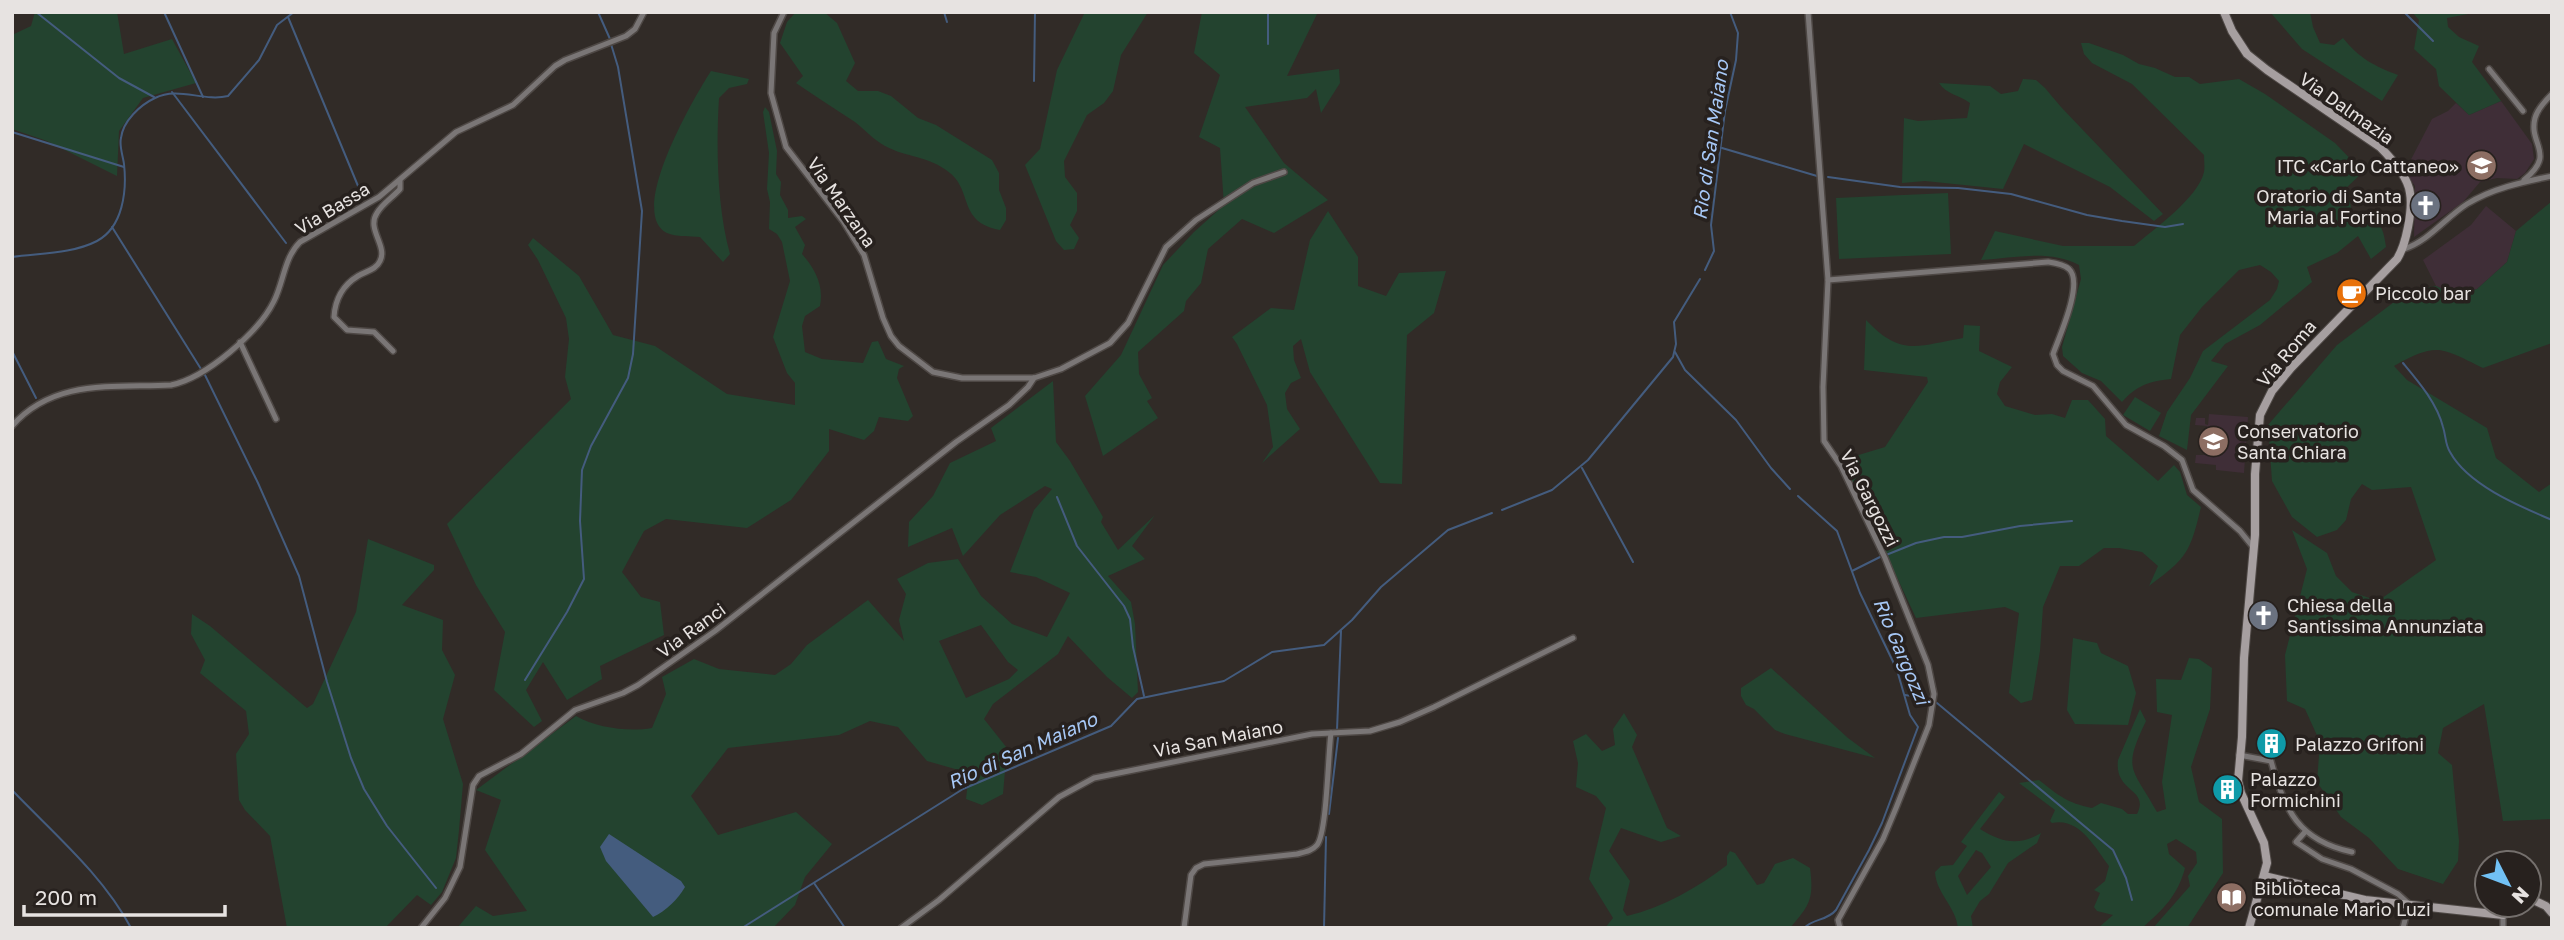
<svg xmlns="http://www.w3.org/2000/svg" width="2564" height="940" font-family="'Golos Text',sans-serif">
  <style>
    .education { fill: #3f2e37 }
    .green { fill: #23432f; fill-rule: evenodd }
    .water { fill: #445c7e }
    .lines { fill: none; stroke-linecap: round; stroke-linejoin: round }
    .stream { stroke: #445c7e; stroke-width: 2 }
    .minor-casing { stroke: #4e4845; stroke-width: 8 }
    .secondary-casing { stroke: #4e4845; stroke-width: 10 }
    .minor { stroke: #7a7676; stroke-width: 5 }
    .secondary { stroke: #a69fa0; stroke-width: 8 }
    .labels { text-anchor: middle; dominant-baseline: central; stroke-width: 7; stroke-linejoin: round; paint-order: stroke }
    .street-label { font-size: 18px; fill: #e7e3e1; stroke: #27211e }
    .poi-label { font-size: 18px; fill: #e7e3e1; stroke: #27211e; text-anchor: start }
    .water-label { font-size: 19px; font-style: italic; fill: #a7c8f6; stroke: #27211e }
  </style>
  <rect width="100%" height="100%" fill="#312b27"/>
  <g class="education">
    <path d="M2501,101l31,43 2,15 -9,14 -8,6 -20,-1 -17,4 -17,20 -49,35 1,-51 -10,-15 27,-52 16,-8 8,-8 13,12z"/>
    <path d="M2486,206l30,25 -9,31 -30,27 -21,6 -20,-9 -13,-26 48,-35z"/>
    <path d="M2209,414l39,3 -4,56 -28,-3v-5l-21,-2 1,-8h9l3,-26 -1,-3 -12,-1 1,-7h9v6l3,1z"/>
  </g>
  <g class="green">
    <path d="M35,12h82l7,42 48,-15 24,44 -53,15 -24,33 -2,45 -70,-35 -35,-12v-94l19,-9z"/>
    <path d="M796,12h28l13,11 18,40 -9,18 12,10h20l13,5 27,22 18,7 56,35 7,13v17l7,18v12l-6,10c-42,-8 -27,-38 -50,-57 -22,-18 -43,-15 -65,-27 -11,-6 -20,-16 -30,-24 -20,-13 -40,-26 -59,-39l7,-7 -23,-33 7,-21z"/>
    <path d="M1085,12h63l-27,43 -8,36 -9,12 -17,12 -23,46 1,16 12,16v18l-7,14 9,13 -5,11 -10,1 -8,-9 -31,-76 15,-16 17,-79z"/>
    <path d="M1202,12h116l-31,64 52,-7 1,14 -19,30 -5,-24 -9,9 -62,9 39,56 44,37 -54,33 -32,-14 -34,30 -7,34 -15,18 -2,10 -46,41 1,22 13,24 -5,3 11,17 -55,38 -18,-60 36,-41 42,-90 31,-33 30,-27 -4,-57 -21,-11 21,-62 -26,-22z"/>
    <path d="M2270,12h40l3,15 7,16 14,2 9,-7c16,20 31,28 55,37l-16,26 -80,-52z"/>
    <path d="M2412,12h67l-32,6 1,9 11,10 20,9 -7,16 29,39 -32,14 -30,-29 -3,-17 -22,-20 5,-29z"/>
    <path d="M2081,43h8l34,12 16,9 16,4 20,9h14l11,7 39,-5 26,15 70,49 28,29 -20,19 6,8 3,12c23,15 30,4 34,36l-15,12 -13,-23 -21,17 -30,14 5,15 -52,43 -35,19 -14,17 17,5 -37,49 -4,35 -28,-14 8,-24 23,-34 13,-27 67,-51 7,-11 2,-8 -8,-9 -11,-7 -21,5 -37,37 -22,28 -9,44c-22,2 -35,7 -49,23l-21,-21 -19,-8 -19,-17 -1,-9 19,-68 -2,-14c-30,-16 -65,-7 -98,-5l14,-29 68,15h71c20,-17 64,-48 70,-74 1,-5 0,-12 0,-17l-72,-71 -40,-21 -8,-9z"/>
    <path d="M711,71l38,8 -2,5 -18,4 -10,10c-3,49 -2,109 11,156l-7,8 -23,-25c-10,-1 -24,0 -33,-4 -41,-20 28,-137 44,-162z"/>
    <path d="M2023,79l13,1 9,8 16,19 102,107 -9,7 -44,-34 -86,-43 -21,45 -78,-8 -23,2 2,-65 14,3 49,-3 3,-15c-11,-8 -24,-9 -31,-20l51,3 11,8 17,-3z"/>
    <path d="M765,107l4,5 8,39 -1,23 5,8 -1,13 8,15v8l14,-2 4,3 -11,8 10,18 -3,9c13,15 22,31 18,52l-15,10 -3,10 3,26 17,7 41,4 9,-21 6,-1 8,18 18,7 -5,3 -2,9 16,38 -5,5 -29,-4 -5,14 -10,9 -35,-11v22l-38,49 -44,28 -81,-9 -22,12 -22,41 19,25 19,5 4,33 -64,31 2,13 -35,21 -24,-38 -17,28 16,31 -8,6 -40,-37 11,-58 -29,-47 -29,-61 124,-125 -6,-22 4,-38 -3,-21 -28,-58 -10,-15 5,-7 46,38 34,59 42,11 72,48 68,11v-22l-8,-10 -14,-36 17,-56 -8,-39 -5,-8 -8,-5 1,-27 -3,-13 2,-36 -6,-41z"/>
    <path d="M1948,193l3,61 -112,5 -3,-61z"/>
    <path d="M2552,201v142l-69,25c-43,-21 -46,-26 -89,-2l13,14 80,48 9,30 43,34 13,-9v336l-49,2 -19,-117 -41,24 -5,25 14,12 7,76 -1,20 -15,23 -45,-15 -29,-31 -28,-21 -24,-35 3,-40 -15,-33 -18,-8 -2,-46 22,-86 -15,-39 35,23 9,23 16,16 26,9 58,-41 -25,-73 -39,3 -10,-6 -11,15 -5,21 -9,10 -20,7 -25,-20 -20,-36 -4,-56 69,-80 73,-55 26,-4 20,9 21,-6 30,-27 9,-31z"/>
    <path d="M1328,211l30,46v29l28,10 13,-23 47,-2 -12,42 -27,22 -5,149 -22,-1 -70,-111 -9,-33 -8,7 1,14 7,18 -10,5 -6,10 2,16 13,20 -38,34 11,-16 -6,-42 -30,-61 -5,-7 39,-29 23,2 16,-70z"/>
    <path d="M1866,320c35,37 51,26 97,18l1,-13 16,1 -1,25 33,16 -12,15 -3,12 8,12 30,9 17,-1 13,4 7,-18h16l17,19 1,17 52,45 16,-16 6,7 7,23 14,12c-11,46 -14,51 -52,79l9,-20 -16,-14 -23,-4h-15l-25,18h-19l-17,41 -3,44 -8,49 -11,3 -12,-10 10,-80 -14,-6 -89,11 -74,-158 43,-13 43,-65 -1,-5 -63,-7z"/>
    <path d="M1053,381l3,61 14,19 33,56 -2,5 17,28 37,-35 -23,31 13,13 -37,17 23,26 4,22 3,68 -6,6 -25,-21 -39,-41 -10,18 -65,50 -9,15 23,29 -4,46 -21,11 -16,-6 3,-26 -42,-12 -29,-34 -28,-6 -31,14 -111,13 -37,48 27,39 78,-23 36,32 -27,33 -10,28 -22,23h-316l19,-22 17,10 34,-5 -42,-61 16,-50 -25,-10 100,-74c21,12 53,16 76,12l14,-34 -4,-17 32,-18 25,10 56,6 16,-11 16,-19 61,-45 36,41 -5,-21 7,-26 -9,-15 31,-16 30,-4 23,37 31,28 35,13 23,-44 -34,-16 -26,-5 24,-62 18,-21 -7,-3 -45,29 -37,41 -11,-28 -44,19 1,-25 24,-26 17,-33 46,-22 -5,-13zM981,625l27,37 10,8 -9,9 -43,19 -27,-57z"/>
    <path d="M2135,397l26,16 -11,18 -27,-16z"/>
    <path d="M368,539l66,26v5l-32,35 41,15 -1,30 13,25 -12,44 20,65 -4,46 -3,28 -14,34 -11,13 -14,-10 -32,33h-98l-17,-92 -25,-26 -6,-10 -3,-46 13,-20 -3,-23 -46,-38 5,-13 -14,-26 1,-20 18,12 97,82 6,-4 43,-92z"/>
    <path d="M2073,638l24,5 4,10 27,13 8,27 -8,32 -53,-1 -8,-14z"/>
    <path d="M2189,658l10,1 13,9 -2,41 -19,58 8,35 23,17 1,54 -36,55h-34l37,-42 -2,-10 9,-13 -1,-11 -20,-13 -9,5 2,10 16,14c-7,27 -22,42 -43,60h-44l15,-13 -16,-4 -3,-4 6,-14 -6,-3 11,-9 4,-15c-14,-18 -29,-49 -57,-43l-2,-2 5,-11 -36,-27 20,-3c19,15 28,23 53,28l9,-5 21,6 6,5h9c13,-26 -23,-21 -19,-54l22,-51 6,12c-24,50 -14,46 11,91l9,-3 -4,-27 10,-67 -15,-3 -1,-33 25,1z"/>
    <path d="M1771,668l77,70 27,20 -90,-24 -10,-4 -21,-21 -8,-4 -5,-9v-8z"/>
    <path d="M1624,713l13,22 -5,12 35,81 14,8 -20,6 -40,-14 -12,23 21,30 -7,29 4,6c37,-9 70,-28 100,-51v-9l3,-5 5,2 22,32 7,-2 11,-19 18,-6 17,10c4,31 0,37 -20,60h-185l8,-10 -24,-39 17,-71 -10,-12 -20,-9 2,-24 -5,-22 13,-7 16,17 13,-6 -2,-16z"/>
    <path d="M1999,792l6,5 -25,32c22,14 39,17 61,4l-4,10 -29,20 -19,31 -9,7 -9,15 2,12h-15c-2,-21 -22,-35 -23,-56l6,-6 12,-1 14,-19 -6,-4zM1976,850l6,3 9,14 -24,28 -9,-19z"/>
  </g>
  <path class="water" d="M609,834l72,47 4,6c-7,12 -19,24 -32,30l-47,-56 -6,-14z"/>
  <g class="lines">
    <g class="stream">
      <path d="M36,12l83,66 35,19"/>
      <path d="M164,12l39,85"/>
      <path d="M598,12l12,27"/>
      <path d="M944,12l3,10"/>
      <path d="M1268,12v32"/>
      <path d="M2404,12l29,29"/>
      <path d="M288,17l75,181"/>
      <path d="M1034,81l1,-69"/>
      <path d="M172,92l114,151"/>
      <path d="M12,132l112,35"/>
      <path d="M1722,148l95,28"/>
      <path d="M1828,177l72,10 58,1 53,6 76,21 35,6 43,6 18,-3"/>
      <path d="M112,227l89,142"/>
      <path d="M12,257c27,-4 60,-3 85,-16 26,-14 30,-50 27,-77 -1,-8 -5,-18 -3,-26 2,-17 19,-33 34,-40 23,-12 48,4 73,-2l31,-36 18,-35 17,-13"/>
      <path d="M1705,270l9,-19 -3,-26 14,-114 11,-51 2,-27 -8,-21"/>
      <path d="M12,351l24,47"/>
      <path d="M1675,352l10,18 51,50 35,48 19,21"/>
      <path d="M2403,363c15,18 34,40 40,64 3,9 2,17 7,25 18,33 69,54 102,68"/>
      <path d="M204,373l54,110 41,93 28,106 24,76 13,31 23,37 49,62"/>
      <path d="M1582,468l51,94"/>
      <path d="M1798,496l39,35 23,62 37,77 13,45 8,12 -36,96 -13,27 -33,60c-9,11 -22,8 -32,18"/>
      <path d="M1057,497l20,49 47,60 6,13 3,28 11,49"/>
      <path d="M1502,510l50,-20 36,-30 85,-103 3,-13 -2,-22 26,-43"/>
      <path d="M1886,555l30,-12 28,-6h18l58,-11 52,-5"/>
      <path d="M1852,571l28,-14"/>
      <path d="M525,680l42,-68 17,-33 -4,-58 2,-51 9,-24 37,-68 5,-24 9,-143 -24,-144 -7,-23"/>
      <path d="M1905,695l25,4"/>
      <path d="M1937,703l176,147 13,28 6,22"/>
      <path d="M1337,730l4,-99"/>
      <path d="M12,790c41,43 91,85 119,138"/>
      <path d="M1329,814l9,-76"/>
      <path d="M814,883l31,45"/>
      <path d="M742,928l221,-139 148,-63 26,-27 87,-18 48,-29 52,-7 28,-25 29,-33 67,-57 44,-17"/>
      <path d="M1324,928l2,-91"/>
    </g>
    <defs>
      <g id="minor">
        <path d="M784,12l-10,21 -3,60 15,54 57,74 21,34 19,63 8,18 8,10 34,26 29,6h72l27,-9 49,-26 18,-20 38,-76 30,-27 57,-37 31,-11"/>
        <path d="M1808,12l20,268 -5,107 1,54 17,25 44,92 43,107 6,29 -5,31 -33,83 -13,31 -45,81 2,8"/>
        <path d="M2489,69l34,42"/>
        <path d="M2524,180c33,-27 4,-35 11,-62 2,-8 11,-18 17,-24"/>
        <path d="M2404,249c25,-8 41,-31 63,-45 26,-16 56,-22 85,-28"/>
        <path d="M1828,280l220,-18c7,1 15,2 21,7 15,14 -10,68 -16,85l4,11 6,6 30,15 33,39 38,21 18,14 11,30 47,41 13,16"/>
        <path d="M240,342l36,77"/>
        <path d="M393,351l-19,-19 -27,-2 -13,-13c1,-17 9,-32 24,-41 8,-5 18,-6 22,-15 8,-15 -14,-32 -3,-48 5,-9 16,-16 23,-24v-8"/>
        <path d="M12,426c42,-48 103,-38 159,-41 35,-7 88,-53 103,-84 10,-20 10,-43 26,-59l79,-45 77,-65 57,-27 42,-39 10,-6 61,-24 9,-7 9,-17"/>
        <path d="M2239,755l32,6c13,49 28,80 81,91"/>
        <path d="M2305,832l-9,10 26,17 29,10 47,25 11,10 -6,24"/>
        <path d="M421,928l24,-30 15,-31 13,-82 6,-9 42,-22 54,-44 48,-17 15,-8 77,-54 241,-189 53,-37 19,-18 6,-9"/>
        <path d="M901,928l38,-28 120,-103 35,-19 218,-44 58,-3 30,-9 34,-15 139,-69"/>
        <path d="M1184,928l7,-53 5,-7 8,-4 93,-10c8,-2 15,-3 20,-9 10,-12 11,-91 14,-112"/>
        <path d="M2503,928v-13"/>
      </g>
      <g id="secondary">
        <path d="M2224,12l8,19 15,23 20,16 113,77c11,11 28,29 30,46 3,17 -4,52 -13,66l-106,109 -19,23 -12,24 -5,59v61l-11,123 -2,79 -4,44 3,12 23,50 3,20 -18,65"/>
        <path d="M2264,876l101,24 138,15 12,-5 4,-5"/>
        <path d="M2529,898l17,8 6,7"/>
      </g>
    </defs>
    <use href="#minor" class="minor-casing"/>
    <use href="#secondary" class="secondary-casing"/>
    <use href="#minor" class="minor"/>
    <use href="#secondary" class="secondary"/>
  </g>
  <defs>
    <symbol id="school-disc" viewBox="-11 -11 22 22"><circle r="9.5" fill="#8d6e63" stroke="#27211e"/><path d="M0-5L7-2L0 1L-7-2ZM-4 1L0 2.5L4 1V4Q0 6-4 4Z" fill="#fff"/></symbol>
    <symbol id="church-disc" viewBox="-11 -11 22 22"><circle r="9.5" fill="#6b7280" stroke="#27211e"/><path d="M-1.2-6h2.4v3.5h3.3v2.4h-3.3V6h-2.4V-.1h-3.3v-2.4h3.3Z" fill="#fff"/></symbol>
    <symbol id="cafe-disc" viewBox="-11 -11 22 22"><circle r="9.5" fill="#e8710a" stroke="#27211e"/><path d="M-5.5-4.5H6V0H3Q3 3.5 0 3.5H-2.5Q-5.5 3.5-5.5 0ZM3-3.2v2h1.7v-2ZM-6 4.5H4V6H-6Z" fill="#fff"/></symbol>
    <symbol id="building-disc" viewBox="-11 -11 22 22"><circle r="9.5" fill="#0f9aa8" stroke="#27211e"/><path d="M-4-6H4V6H1V3H-1V6H-4ZM-2.5-4.3h1.7v1.8h-1.7ZM.8-4.3h1.7v1.8H.8ZM-2.5-1h1.7V.8h-1.7ZM.8-1h1.7V.8H.8Z" fill="#fff"/></symbol>
    <symbol id="library-disc" viewBox="-11 -11 22 22"><circle r="9.5" fill="#8d6e63" stroke="#27211e"/><path d="M-6-4Q-3-5.5-.7-3.5V5Q-3 3-6 4ZM6-4Q3-5.5 .7-3.5V5Q3 3 6 4Z" fill="#fff"/></symbol>
  </defs>
  <g fill-rule="evenodd">
    <use href="#school-disc" x="2464" y="148" width="35" height="35"/>
    <use href="#church-disc" x="2408" y="188" width="35" height="35"/>
    <use href="#cafe-disc" x="2334" y="276" width="35" height="35"/>
    <use href="#school-disc" x="2196" y="424" width="35" height="35"/>
    <use href="#church-disc" x="2246" y="598" width="35" height="35"/>
    <use href="#building-disc" x="2254" y="726" width="35" height="35"/>
    <use href="#building-disc" x="2210" y="772" width="35" height="35"/>
    <use href="#library-disc" x="2214" y="880" width="35" height="35"/>
  </g>
  <g class="labels">
    <g class="street-label">
      <text transform="translate(2347 108) rotate(35)">Via Dalmazia</text>
      <text transform="translate(842 202) rotate(55)">Via Marzana</text>
      <text transform="translate(332 208) rotate(-31)">Via Bassa</text>
      <text transform="translate(2286 353) rotate(-50)">Via Roma</text>
      <text transform="translate(1870 498) rotate(63)">Via Gargozzi</text>
      <text transform="translate(691 630) rotate(-36)">Via Ranci</text>
      <text transform="translate(1218 738) rotate(-11)">Via San Maiano</text>
    </g>
    <g class="poi-label">
      <text x="2459" y="166" text-anchor="end">ITC «Carlo Cattaneo»</text>
      <text x="2402" y="196" text-anchor="end">Oratorio di Santa<tspan x="2402" dy="21">Maria al Fortino</tspan></text>
      <text x="2375" y="293">Piccolo bar</text>
      <text x="2237" y="431">Conservatorio<tspan x="2237" dy="21">Santa Chiara</tspan></text>
      <text x="2287" y="605">Chiesa della<tspan x="2287" dy="21">Santissima Annunziata</tspan></text>
      <text x="2295" y="744">Palazzo Grifoni</text>
      <text x="2250" y="779">Palazzo<tspan x="2250" dy="21">Formichini</tspan></text>
      <text x="2254" y="888">Biblioteca<tspan x="2254" dy="21">comunale Mario Luzi</tspan></text>
    </g>
    <g class="water-label">
      <text transform="translate(1710 140) rotate(-82)">Rio di San Maiano</text>
      <text transform="translate(1902 651) rotate(67)">Rio Gargozzi</text>
      <text transform="translate(1022 750) rotate(-24)">Rio di San Maiano</text>
    </g>
  </g>
  <rect width="2564" height="940" fill="none" stroke="#e7e3e1" stroke-width="28"/>
  <g transform="translate(2508 884) rotate(132)"><circle r="33" fill="#27211e" stroke="#746f6c" stroke-width="2"/>
  <path d="M0-5L12 26L0 18L-12 26Z" fill="#71c1f5"/>
  <text y="-10" font-size="19" font-weight="bold" text-anchor="middle" fill="#e7e3e1">N</text>
  </g>
  <path d="M24 905v10h201v-10" fill="none" stroke="#e7e3e1" stroke-width="3.5"/>
  <text x="35" y="905" font-size="21" fill="#e7e3e1" stroke="#27211e" stroke-width="5" paint-order="stroke">200 m</text>
</svg>
